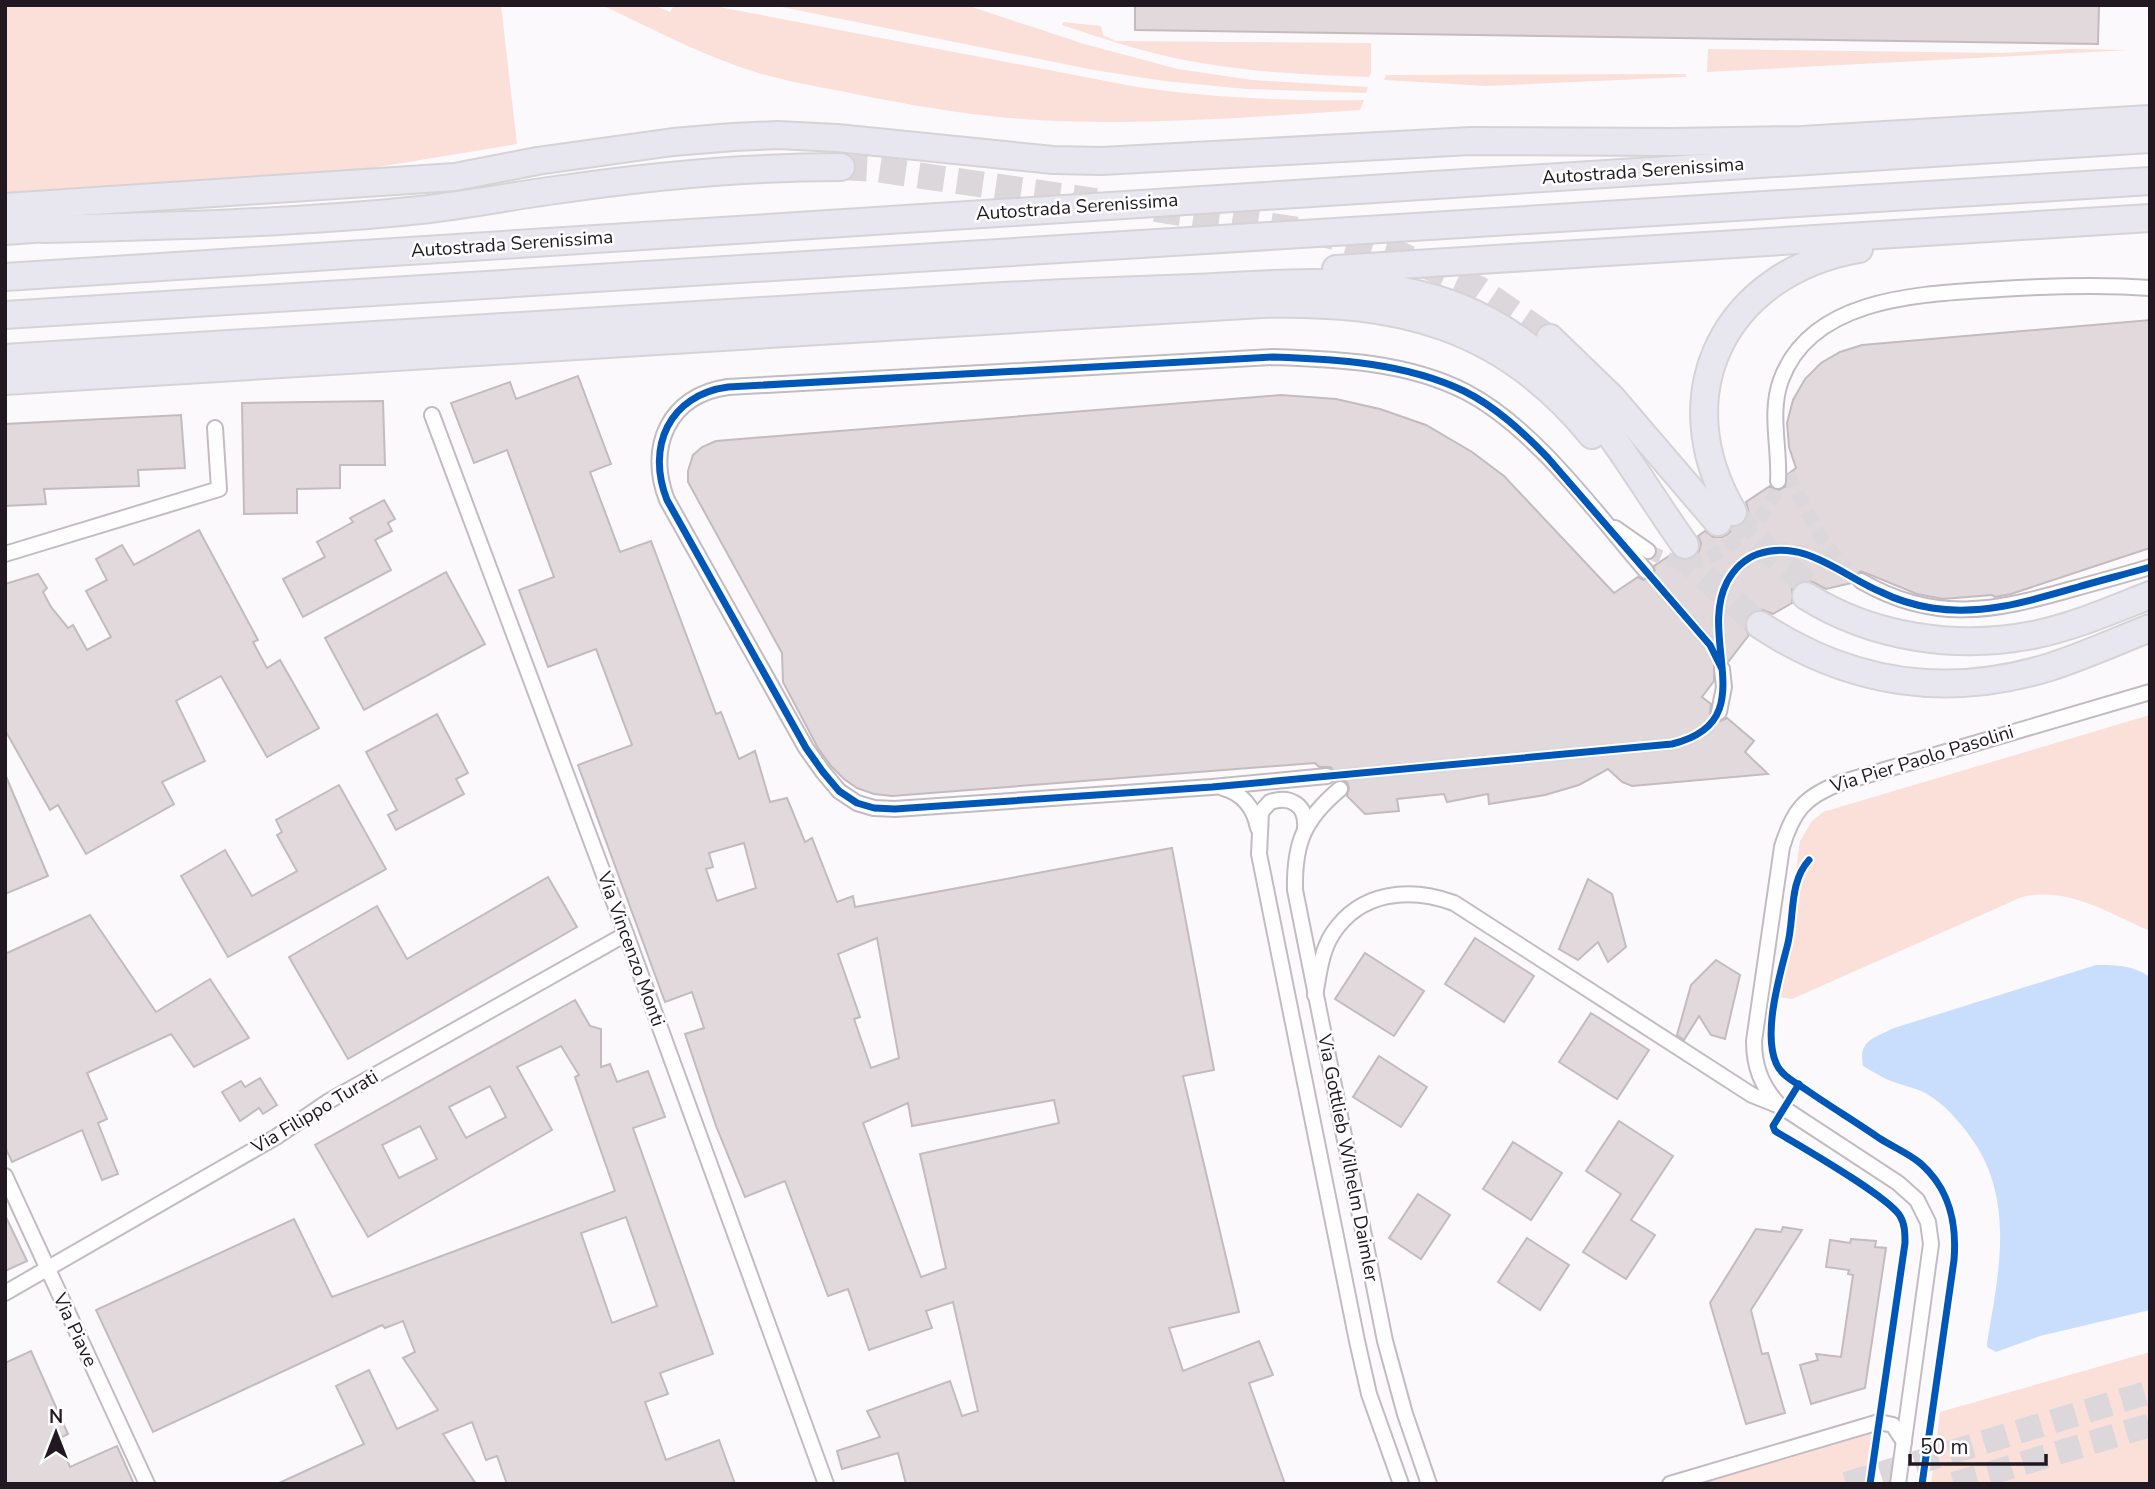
<svg xmlns="http://www.w3.org/2000/svg" width="2155" height="1489" font-family="'Nunito Sans',sans-serif">
  <style>
    .green { fill: #fbdfd9 }
    .water { fill: #c9defc }
    .building { fill: #e1d9dc; stroke: #c3bbbe; stroke-width: 2; fill-rule: evenodd }
    .lines { fill: none; stroke-linecap: round; stroke-linejoin: round }
    .minor-tunnel { stroke: #dbd7db; stroke-width: 14; stroke-dasharray: 14 7; stroke-linecap: butt }
    .trunk-tunnel { stroke: #dbd7db; stroke-width: 24; stroke-dasharray: 24 12; stroke-linecap: butt }
    .motorway-tunnel { stroke: #dbd7db; stroke-width: 26; stroke-dasharray: 26 13; stroke-linecap: butt }
    .minor-casing { stroke: #c2bcc2; stroke-width: 18 }
    .motorway-casing { stroke: #d6d3d6; stroke-width: 30 }
    .minor { stroke: #fffeff; stroke-width: 14 }
    .motorway { stroke: #e8e7f0; stroke-width: 26 }
    .cycleway-casing { stroke: #fff; stroke-width: 11 }
    .cycleway { stroke: #0057b8; stroke-width: 7 }
    .labels { text-anchor: middle; dominant-baseline: central; stroke-width: 5; stroke-linejoin: round; paint-order: stroke }
    .street-label { font-size: 19px; fill: #211821; stroke: #fff }
  </style>
  <rect width="100%" height="100%" fill="#fcf9fc"/>
  <g class="green">
    <path d="M5,5h496l16,139 -145,24 -367,28z"/>
    <path d="M602,5h51l17,7 3,-5 -3,-2h39l428,82c76,11 150,14 227,13l-4,10c-107,7 -215,16 -322,10 -61,-3 -123,-14 -183,-26 -40,-8 -80,-14 -118,-28 -47,-17 -91,-40 -135,-61z"/>
    <path d="M772,5h194l118,39 94,25 74,11 116,7 -2,6 -120,-4 -82,-8 -70,-11z"/>
    <path d="M1063,22l38,4 2,9 13,6 255,2v30l-2,4c-54,-2 -108,-4 -161,-13 -50,-7 -98,-23 -146,-39z"/>
    <path d="M1708,49l294,4 70,-4 58,1 -423,22z"/>
    <path d="M1686,74v3l-200,9 -102,-6 2,-5z"/>
    <path d="M2150,715v216c-41,-18 -83,-45 -128,-34l-230,102 -14,-2 22,-156 12,-20 11,-9z"/>
    <path d="M2150,1352v131l-219,1 9,-72z"/>
    <path d="M1871,1434l-6,50h-165z"/>
  </g>
  <path class="water" d="M2096,965c20,0 37,0 54,12v333l-110,26 -44,16 -9,-5v-4c12,-71 29,-146 -18,-208 -12,-16 -24,-30 -42,-41 -12,-7 -28,-9 -41,-15 -8,-4 -16,-9 -23,-13 -5,-26 11,-28 31,-38z"/>
  <g class="building">
    <path d="M1135,5h964l-1,39 -963,-14z"/>
    <path d="M2150,320v228l-139,46 -16,3 -3,-2 -49,4 -26,-5 -56,-23 -8,5 -1,7 -26,6 -13,-7 -8,-2 -6,2 -7,7v14l-19,11 -13,-5 -7,2 -6,5 -3,9 5,10 -21,27 -8,-2 -6,5v16l-12,16 9,7 -1,10 3,6 8,1 6,-3 27,23 -9,11 23,22 -136,12 -10,-4 -14,-13 -29,16 -34,10 -56,9 -1,-10 -41,8 -3,-8 -47,5 2,12 -34,3 -18,-18 2,-8 -2,-6 -5,-2 -7,1 2,-5 -3,-6 -4,-3h-11l-4,-4 -423,33 -18,-2 -17,-6 -13,-9 -13,-13 -13,-18 -35,-66 -1,-29 -94,-171v-11l5,-16 9,-8 14,-6 565,-46 55,4 44,10 46,16 46,27 32,24 110,117 24,-16 5,3 9,-1 3,-5 -1,-8 18,-12 7,5 8,2 6,-3 6,-7 2,-8 -3,-7 7,-5 8,6h9l6,-3 5,-6 7,-2 6,-5 3,-8 -3,-11 24,-16 7,5 9,-5 2,-12 8,-6 -7,-21 -2,-24 6,-23 12,-21 16,-16 19,-11 22,-7 23,-2z"/>
    <path d="M578,376l33,88 -21,8 30,80 31,-11 65,173 5,-2 18,47 16,-8 15,51 17,-4 18,44 7,-4 25,64 16,-6 2,11 317,-59 42,222 -31,6 56,236 -70,16 14,43 76,-30 14,34 -24,8 36,101h-379l-8,-31 -56,16 -5,-18 43,-14 -13,-26 83,-30 12,35 16,-5 -25,-109 -27,9 6,17 -63,22 -21,-61 -20,7 -43,-115 -40,16 -29,-71 -31,-92 19,-6 -12,-36 -27,10 -87,-237 54,-20 -36,-96 -48,18 -29,-77 35,-13 -47,-127 -33,13 -23,-60 59,-21 6,17zM744,843l12,45 -39,13 -11,-32 7,-2 -4,-14zM877,938l22,120 -28,10 -17,-49 6,-2 -22,-63zM1054,1100l5,23 -139,31 26,114 -25,9 -58,-154 45,-20 4,23z"/>
    <path d="M383,401l2,64h-45v23l-43,1v24l-53,1 -2,-111z"/>
    <path d="M181,415l4,53 -47,2 1,16 -95,3 2,15 -41,2v-82z"/>
    <path d="M384,500l11,19 -7,4 4,8 -17,9 16,30 -88,47 -20,-38 42,-22 -8,-15 36,-20 -3,-4z"/>
    <path d="M199,530l59,110 -5,2 14,26 13,-8 39,68 -52,29 -46,-81 -45,25 29,60 -43,21 12,22 -88,50 -28,-49 -8,5 -45,-80v-146l33,-10 9,14 -4,4 8,15 17,21 5,-3 14,25 24,-13 -25,-46 21,-11 -11,-21 26,-14 12,20z"/>
    <path d="M446,572l39,72 -121,66 -39,-72z"/>
    <path d="M437,714l31,59 -12,6 8,15 -68,36 -8,-15 9,-5 -31,-58z"/>
    <path d="M5,774l43,102 -43,18z"/>
    <path d="M339,785l47,84 -158,88 -47,-81 44,-26 27,46 45,-25 -20,-36 5,-3 -6,-12z"/>
    <path d="M548,877l29,50 -229,132 -59,-102 88,-51 30,53z"/>
    <path d="M1588,879l24,15 14,53 -18,15 -10,-20 -20,18 -19,-11z"/>
    <path d="M90,915l66,97 54,-33 39,59 -55,29 -23,-33 -84,39 20,46 -9,4 20,51 -16,6 -20,-50 -70,32 -7,-15v-193z"/>
    <path d="M1475,938l59,38 -30,46 -59,-38z"/>
    <path d="M1365,953l59,38 -30,45 -59,-37z"/>
    <path d="M1716,960l24,15 -15,64 -14,-4 -12,-19 -15,24 -7,-5 14,-50z"/>
    <path d="M575,1000l15,26 11,3v38l9,-3 7,18 31,-11 17,46 -32,11 80,226 -53,19 8,21 -23,8 21,58 53,-20 16,44h-228l-10,-28 -11,4 -14,-38 -29,12 33,50h-199l87,-40 -28,-58 33,-16 28,59 41,-19 -35,-52 12,-6 -12,-31 -18,7 -3,-3 -229,107 -57,-122 198,-91 38,78 283,-106 -40,-114 4,-2 -18,-29 -44,21 35,63 -184,107 -53,-92zM490,1086l16,31 -40,21 -17,-31zM420,1126l17,33 -38,19 -17,-33zM626,1217l31,89 -45,17 -31,-90z"/>
    <path d="M1591,1013l58,37 -32,49 -58,-37z"/>
    <path d="M1379,1056l48,31 -26,40 -48,-30z"/>
    <path d="M260,1078l17,27 -14,9 -4,-6 -19,13 -18,-29 19,-11 4,6z"/>
    <path d="M1619,1121l54,35 -42,64 24,15 -29,44 -43,-27 38,-58 -35,-23z"/>
    <path d="M1513,1142l49,31 -31,47 -48,-31z"/>
    <path d="M1418,1194l32,21 -29,44 -32,-21z"/>
    <path d="M5,1215l22,46 -22,10z"/>
    <path d="M1783,1227l19,3 -51,80 11,44 6,-1 17,60 -39,11 -36,-121 46,-74 25,3z"/>
    <path d="M1527,1238l42,27 -29,45 -42,-28z"/>
    <path d="M1851,1239l25,2 -1,6 11,1 -21,140 -54,16 -11,-39 18,-5 -2,-6 25,3 12,-82 -5,-1 1,-4 -23,-3 4,-27 20,3z"/>
    <path d="M31,1351l37,83 -10,5 12,28 47,-21 17,38h-129v-121z"/>
  </g>
  <g class="lines">
    <g class="minor-tunnel">
      <path d="M1788,474c17,33 31,69 59,95"/>
      <path d="M1648,551c38,20 59,12 91,-13 20,-16 34,-31 39,-57"/>
      <path d="M1646,571l64,74 9,17"/>
      <path d="M1722,669c-5,-40 -12,-100 39,-115 13,-5 28,-6 42,-2 20,6 39,20 58,29"/>
      <path d="M1327,776l345,-32c20,-5 39,-12 47,-32"/>
    </g>
    <g class="trunk-tunnel">
      <path d="M1846,1484l304,-92"/>
      <path d="M1954,1484l196,-59"/>
    </g>
    <g class="motorway-tunnel">
      <path d="M841,167l34,2 221,32"/>
      <path d="M1155,209l164,24 82,22 78,34 71,49"/>
      <path d="M1733,512c24,32 54,56 85,80"/>
      <path d="M1675,551l85,74"/>
    </g>
    <defs>
      <g id="minor">
        <path d="M432,415l194,519 200,550"/>
        <path d="M1778,481c2,-34 -9,-68 3,-101 31,-85 145,-86 219,-91 50,-3 99,-5 150,-1"/>
        <path d="M1615,528l33,23"/>
        <path d="M5,554l214,-65 -4,-61"/>
        <path d="M1861,581c74,43 134,30 211,8 26,-7 52,-14 78,-22"/>
        <path d="M1719,712l5,-25 -2,-18"/>
        <path d="M1327,776l-115,11 -317,22 -21,-1 -17,-5 -18,-12 -16,-19 -17,-24 -139,-248c-21,-53 2,-105 61,-113l545,-30c64,2 135,5 193,35 69,36 129,120 180,179"/>
        <path d="M1223,788c19,5 31,20 35,40"/>
        <path d="M1340,789c-36,30 -46,54 -45,101l90,451 20,73 24,70"/>
        <path d="M1305,828c2,-23 -15,-33 -35,-26l-9,10 -2,42 98,487 12,53 32,90"/>
        <path d="M1315,995c4,-20 6,-44 18,-62 28,-42 77,-46 121,-30l298,192 30,12 116,76 19,17 11,22 3,22 -33,240"/>
        <path d="M1778,1104c-17,-19 -24,-38 -24,-63l28,-194c11,-36 22,-50 58,-64l310,-91"/>
        <path d="M5,1176l142,308"/>
        <path d="M5,1293l271,-156 53,-36 297,-167"/>
        <path d="M1670,1484l209,-62 14,3 11,17"/>
      </g>
      <g id="motorway">
        <path d="M5,207l450,-30 82,-16 136,-19 60,-5 45,-2 59,3 216,22 49,1 369,-20 201,1 130,-2 348,-21"/>
        <path d="M44,229c125,-3 251,-6 376,-19 46,-5 91,-14 136,-20 95,-14 190,-23 285,-23"/>
        <path d="M5,231l57,-4"/>
        <path d="M1336,269l814,-51"/>
        <path d="M5,277l2145,-138"/>
        <path d="M5,315l2145,-134"/>
        <path d="M1550,338l61,59 107,125"/>
        <path d="M5,358c306,-19 612,-38 917,-57 90,-6 180,-10 270,-13 91,-4 181,-15 267,19 115,46 159,144 226,238"/>
        <path d="M5,381l1256,-77c136,-3 240,19 331,131"/>
        <path d="M1733,512c-70,-119 -7,-240 126,-263"/>
        <path d="M1806,596c67,42 151,54 227,39 40,-8 79,-25 117,-40"/>
        <path d="M1760,625c89,59 187,74 290,42 34,-11 67,-26 100,-39"/>
      </g>
    </defs>
    <use href="#minor" class="minor-casing"/>
    <use href="#motorway" class="motorway-casing"/>
    <use href="#minor" class="minor"/>
    <use href="#motorway" class="motorway"/>
    <defs>
      <g id="cycleway">
        <path d="M1722,669l-12,-24 -162,-187c-25,-26 -52,-51 -84,-67 -59,-28 -127,-32 -191,-34l-545,30c-59,8 -82,60 -61,113l139,248 17,24 16,19 18,12 17,5 21,1 317,-22 460,-43c92,-22 25,-104 55,-162 7,-13 17,-23 31,-28 46,-16 83,21 123,38 16,8 33,13 51,16 50,8 98,-7 146,-21 24,-7 48,-13 72,-20"/>
        <path d="M1809,860c-21,23 -14,59 -22,87 -8,31 -24,86 -11,116 5,13 21,20 32,28 23,16 48,31 71,47 14,9 29,15 41,25 30,26 37,60 34,97l-32,224"/>
        <path d="M1799,1084l-26,42 2,5c25,15 113,65 125,85 5,8 5,18 5,27l-35,241"/>
      </g>
    </defs>
    <use href="#cycleway" class="cycleway-casing"/>
    <use href="#cycleway" class="cycleway"/>
  </g>
  <g class="labels">
    <g class="street-label">
      <text transform="translate(1643 171) rotate(-4)">Autostrada Serenissima</text>
      <text transform="translate(1077 207) rotate(-4)">Autostrada Serenissima</text>
      <text transform="translate(512 244) rotate(-4)">Autostrada Serenissima</text>
      <text transform="translate(1922 759) rotate(-17)">Via Pier Paolo Pasolini</text>
      <text transform="translate(631 949) rotate(70)">Via Vincenzo Monti</text>
      <text transform="translate(315 1112) rotate(-31)">Via Filippo Turati</text>
      <text transform="translate(1348 1158) rotate(79)">Via Gottlieb Wilhelm Daimler</text>
      <text transform="translate(75 1330) rotate(65)">Via Piave</text>
    </g>
  </g>
  <rect width="2155" height="1489" fill="none" stroke="#211821" stroke-width="14"/>
  <g transform="translate(56 1433)" stroke="#ffffff" stroke-width="5" paint-order="stroke">
  <path d="M0-5L12 26L0 18L-12 26Z" fill="#211821"/>
  <text y="-10" font-size="19" font-weight="bold" text-anchor="middle" fill="#211821">N</text>
  </g>
  <path d="M1910 1454v10h136v-10" fill="none" stroke="#211821" stroke-width="3.5"/>
  <text x="1920" y="1454" font-size="21" fill="#211821" stroke="#ffffff" stroke-width="5" paint-order="stroke">50 m</text>
</svg>
